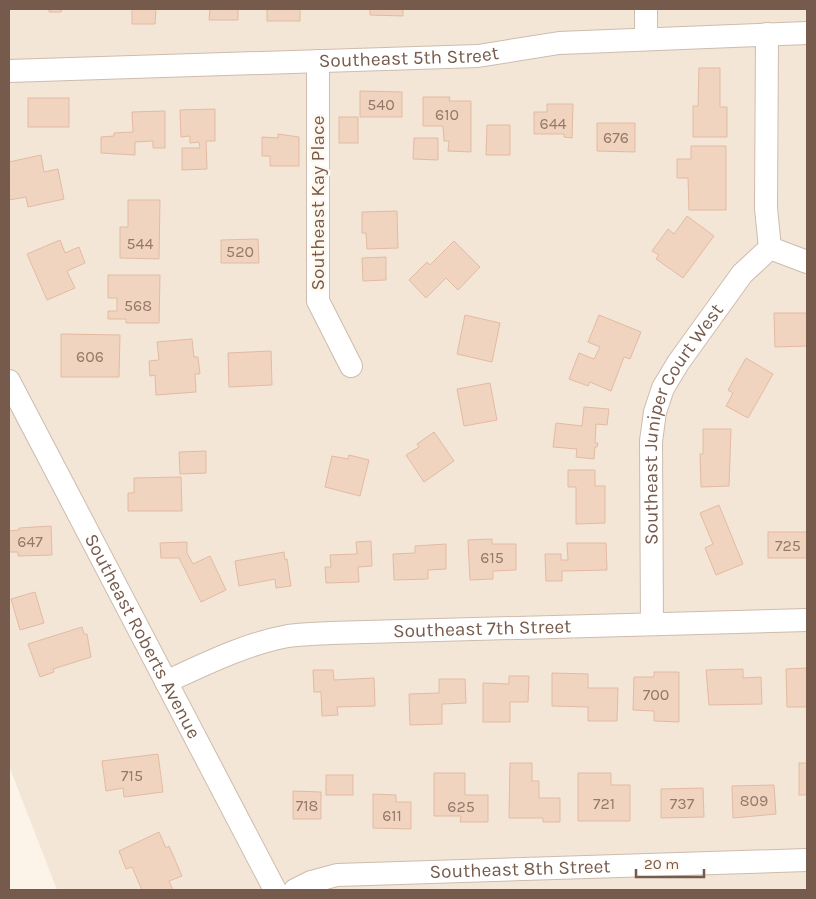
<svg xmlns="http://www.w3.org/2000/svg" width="816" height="899" font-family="Karla,sans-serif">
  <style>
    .residential { fill: #f3e6d7 }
    .building { fill: #f1d4c0; stroke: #e3baa1 }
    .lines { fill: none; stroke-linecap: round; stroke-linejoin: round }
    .minor-casing { stroke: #cebcae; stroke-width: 24 }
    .minor { stroke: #fff; stroke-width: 22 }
    .labels { text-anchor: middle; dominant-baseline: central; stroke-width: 5; stroke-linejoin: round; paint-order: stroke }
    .number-label { font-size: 16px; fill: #957969 }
    .street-label { font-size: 19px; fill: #765b4c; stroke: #fff8ef }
  </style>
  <rect width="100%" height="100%" fill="#fcf4e8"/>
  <path class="residential" d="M9,9h798v881h-750l-48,-124z"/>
  <g class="building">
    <path d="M49,9h13l-1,3h-12z"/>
    <path d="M132,9h24l-1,15h-23z"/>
    <path d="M210,9h28v11h-29z"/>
    <rect x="267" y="9" width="33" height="12"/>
    <path d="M370,9h33v7l-33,-1z"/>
    <path d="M699,68h21v39h7v30h-34v-31h5z"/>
    <path d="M360,91l42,1v25h-42z"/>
    <path d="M423,97h27l-1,4h22v51l-23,-1 1,-10h-5l-1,-15h-20z"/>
    <rect x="28" y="98" width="41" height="29"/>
    <path d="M547,104h26l-1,34 -8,-1v-3h-30v-22h13z"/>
    <path d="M215,109v32h-9l1,28 -25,1v-22h18l-1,-6 -9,1v-7l-9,1 -1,-27z"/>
    <path d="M165,111v37h-12v-7l-18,1v13l-34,-2v-16l13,-1v-3l19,-1 -1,-20z"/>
    <rect x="339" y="117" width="19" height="26"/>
    <path d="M597,123h38v29l-38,-1z"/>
    <path d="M487,125h23v30h-24z"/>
    <path d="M278,134l21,3v29h-29v-10h-8v-19l16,1z"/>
    <path d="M414,138h24v22l-25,-1z"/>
    <path d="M691,146h35v64h-37l-1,-32h-11v-19h14z"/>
    <path d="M41,155l3,17 14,-3 6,30 -36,8 -2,-10 -17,3v-38z"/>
    <path d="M128,200h32l-1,59 -39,-1v-31h8z"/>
    <path d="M397,211l1,37 -31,1 -1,-16h-4v-21z"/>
    <path d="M687,216l27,20 -31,42 -27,-19 3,-4 -7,-4 16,-22 6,5z"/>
    <path d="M258,239l1,24h-38v-23z"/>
    <path d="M60,240l5,13 14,-6 6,16 -18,8 8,17 -28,12 -20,-46z"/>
    <path d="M454,241l26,26 -22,23 -12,-12 -20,20 -17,-18 18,-18 3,3z"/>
    <path d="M386,257v23l-23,1 -1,-23z"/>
    <path d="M108,275h52l-1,48h-33v-4h-18v-8h9v-13h-9z"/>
    <path d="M774,313h33v33l-32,1z"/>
    <path d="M465,315l35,8 -8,39 -35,-8z"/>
    <path d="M599,315l42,17 -11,27 -6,-2 -13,34 -21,-9 -2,4 -19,-7 10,-26 15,6 6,-12 -12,-5z"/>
    <path d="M61,334l59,1 -1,42h-58z"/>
    <path d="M192,339l2,18h4l2,17h-5l1,18 -40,3 -1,-20 -5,1 -1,-15 10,-1 -2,-18z"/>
    <path d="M271,351l1,34 -43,2 -1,-34z"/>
    <path d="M746,358l27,16 -25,44 -22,-12 7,-13 -5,-3z"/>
    <path d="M490,383l7,37 -33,6 -7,-37z"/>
    <path d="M584,407l25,2 -2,16 -11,-1 -1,19h3l-1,4h-2l-1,12 -18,-2 1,-8 -24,-2 3,-24 26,3z"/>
    <path d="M703,429h28l-2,57 -28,1 -1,-33h3z"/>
    <path d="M434,432l20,29 -30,21 -18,-27 13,-8 -2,-3z"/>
    <path d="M206,451v22l-26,1 -1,-22z"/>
    <path d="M349,455l20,5 -9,36 -35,-9 7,-31 16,3z"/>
    <path d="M568,470h27v16h10v37l-29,1v-37h-8z"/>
    <path d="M181,477l1,34h-54v-18h6v-15z"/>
    <path d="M719,505l24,59 -27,11 -11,-27 8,-4 -13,-31z"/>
    <path d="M51,526l1,29 -34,1v-4h-9v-21l10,-1v-2z"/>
    <rect x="768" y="532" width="39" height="26"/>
    <path d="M492,539v5h24v26l-23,1v8l-23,1 -2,-40z"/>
    <path d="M371,541l1,25 -14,1 1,15 -33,1 -1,-16h6l-1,-12 27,-1 -1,-12z"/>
    <path d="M187,542v11l6,11 17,-8 16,34 -25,12 -22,-44h-18l-1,-15z"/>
    <path d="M567,543h39l1,27 -45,1v10h-16l-1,-27h16v6h7z"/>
    <path d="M446,544v25l-18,1v9l-34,1 -1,-26 22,-1v-7z"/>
    <path d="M284,552l1,8 2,-1 4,27 -15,2 -1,-9 -36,7 -4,-25z"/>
    <path d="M35,592l9,31 -24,7 -9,-31z"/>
    <path d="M82,627l2,7h3l4,23 -38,12 1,3 -14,5 -12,-33z"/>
    <path d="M807,668v39h-20l-1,-38z"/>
    <path d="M743,669v9l18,-1 1,27 -53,1 -3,-35z"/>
    <path d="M313,670h20l1,10 40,-2 1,28 -38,1 1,8 -16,1 -1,-24h-7z"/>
    <path d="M654,672h25v50l-25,-1v-10l-21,-1 1,-33h20z"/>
    <path d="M552,673l36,1v14h30l-1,33h-29v-14l-36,-1z"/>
    <path d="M509,676h20l-1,26h-18v20h-27v-39l26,1z"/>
    <path d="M439,679h26l1,24 -24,1v20l-32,1 -1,-31 30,-1z"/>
    <path d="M158,754l5,38 -39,5 -1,-9 -17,3 -4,-30z"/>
    <path d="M510,763h22v18h7v17h21v24h-17v-4h-34z"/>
    <rect x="799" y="763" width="8" height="32"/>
    <path d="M434,773h31v22h23v27h-28l1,-6h-27z"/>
    <path d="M578,773h33v12h19v36h-52z"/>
    <rect x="326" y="775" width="27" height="20"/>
    <path d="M774,785l2,29 -43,4 -1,-32z"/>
    <path d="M703,788l1,29 -43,1v-29z"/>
    <path d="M293,791l28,1v27h-28z"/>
    <path d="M373,794l23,1v7h15v27l-38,-1z"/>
    <path d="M159,832l7,16 3,-2 13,30 -13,5 4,9h-31l-10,-23 -6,2 -7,-18z"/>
  </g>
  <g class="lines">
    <defs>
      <g id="minor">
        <path d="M646,9v30"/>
        <path d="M767,34l-1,174 4,40"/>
        <path d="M318,61v240l33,65"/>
        <path id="s1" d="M9,71l469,-15 81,-13 248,-10"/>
        <path d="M770,248l37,14"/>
        <path id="s2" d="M9,381l266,509"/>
        <path id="s3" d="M652,624l-1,-183 4,-29 8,-24 15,-25 64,-89 28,-26"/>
        <path id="s4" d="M166,682c39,-18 79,-38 122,-46 14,-2 28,-2 42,-3l477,-13"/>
        <path id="s5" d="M295,890l16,-8 26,-7 470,-15"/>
      </g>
    </defs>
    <use href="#minor" class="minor-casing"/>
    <use href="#minor" class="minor"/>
  </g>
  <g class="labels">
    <g class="number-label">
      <text x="381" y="104">540</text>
      <text x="447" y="114">610</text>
      <text x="553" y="123">644</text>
      <text x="616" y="137">676</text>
      <text x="140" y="243">544</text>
      <text x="240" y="251">520</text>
      <text x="138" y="305">568</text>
      <text x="90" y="356">606</text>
      <text x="30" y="541">647</text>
      <text x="788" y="545">725</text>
      <text x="492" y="557">615</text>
      <text x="656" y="694">700</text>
      <text x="132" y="775">715</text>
      <text x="754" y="800">809</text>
      <text x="604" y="803">721</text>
      <text x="682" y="803">737</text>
      <text x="307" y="805">718</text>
      <text x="461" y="806">625</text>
      <text x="392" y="815">611</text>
    </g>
    <g class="street-label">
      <text stroke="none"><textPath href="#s1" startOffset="400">Southeast 5th Street</textPath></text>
      <text transform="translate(318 203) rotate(-90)">Southeast Kay Place</text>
      <text stroke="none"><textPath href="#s3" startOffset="208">Southeast Juniper Court West</textPath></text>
      <text stroke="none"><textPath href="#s4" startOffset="325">Southeast 7th Street</textPath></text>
      <text stroke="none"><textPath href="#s2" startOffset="288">Southeast Roberts Avenue</textPath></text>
      <text stroke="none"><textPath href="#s5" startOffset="228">Southeast 8th Street</textPath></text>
    </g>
  </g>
  <rect width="816" height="899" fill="none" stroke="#765b4c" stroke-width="20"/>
  <path d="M636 869v8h68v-8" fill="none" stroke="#765b4c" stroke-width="2.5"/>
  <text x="644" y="869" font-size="15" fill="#765b4c" stroke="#fff8ef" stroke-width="4" paint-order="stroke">20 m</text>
</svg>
